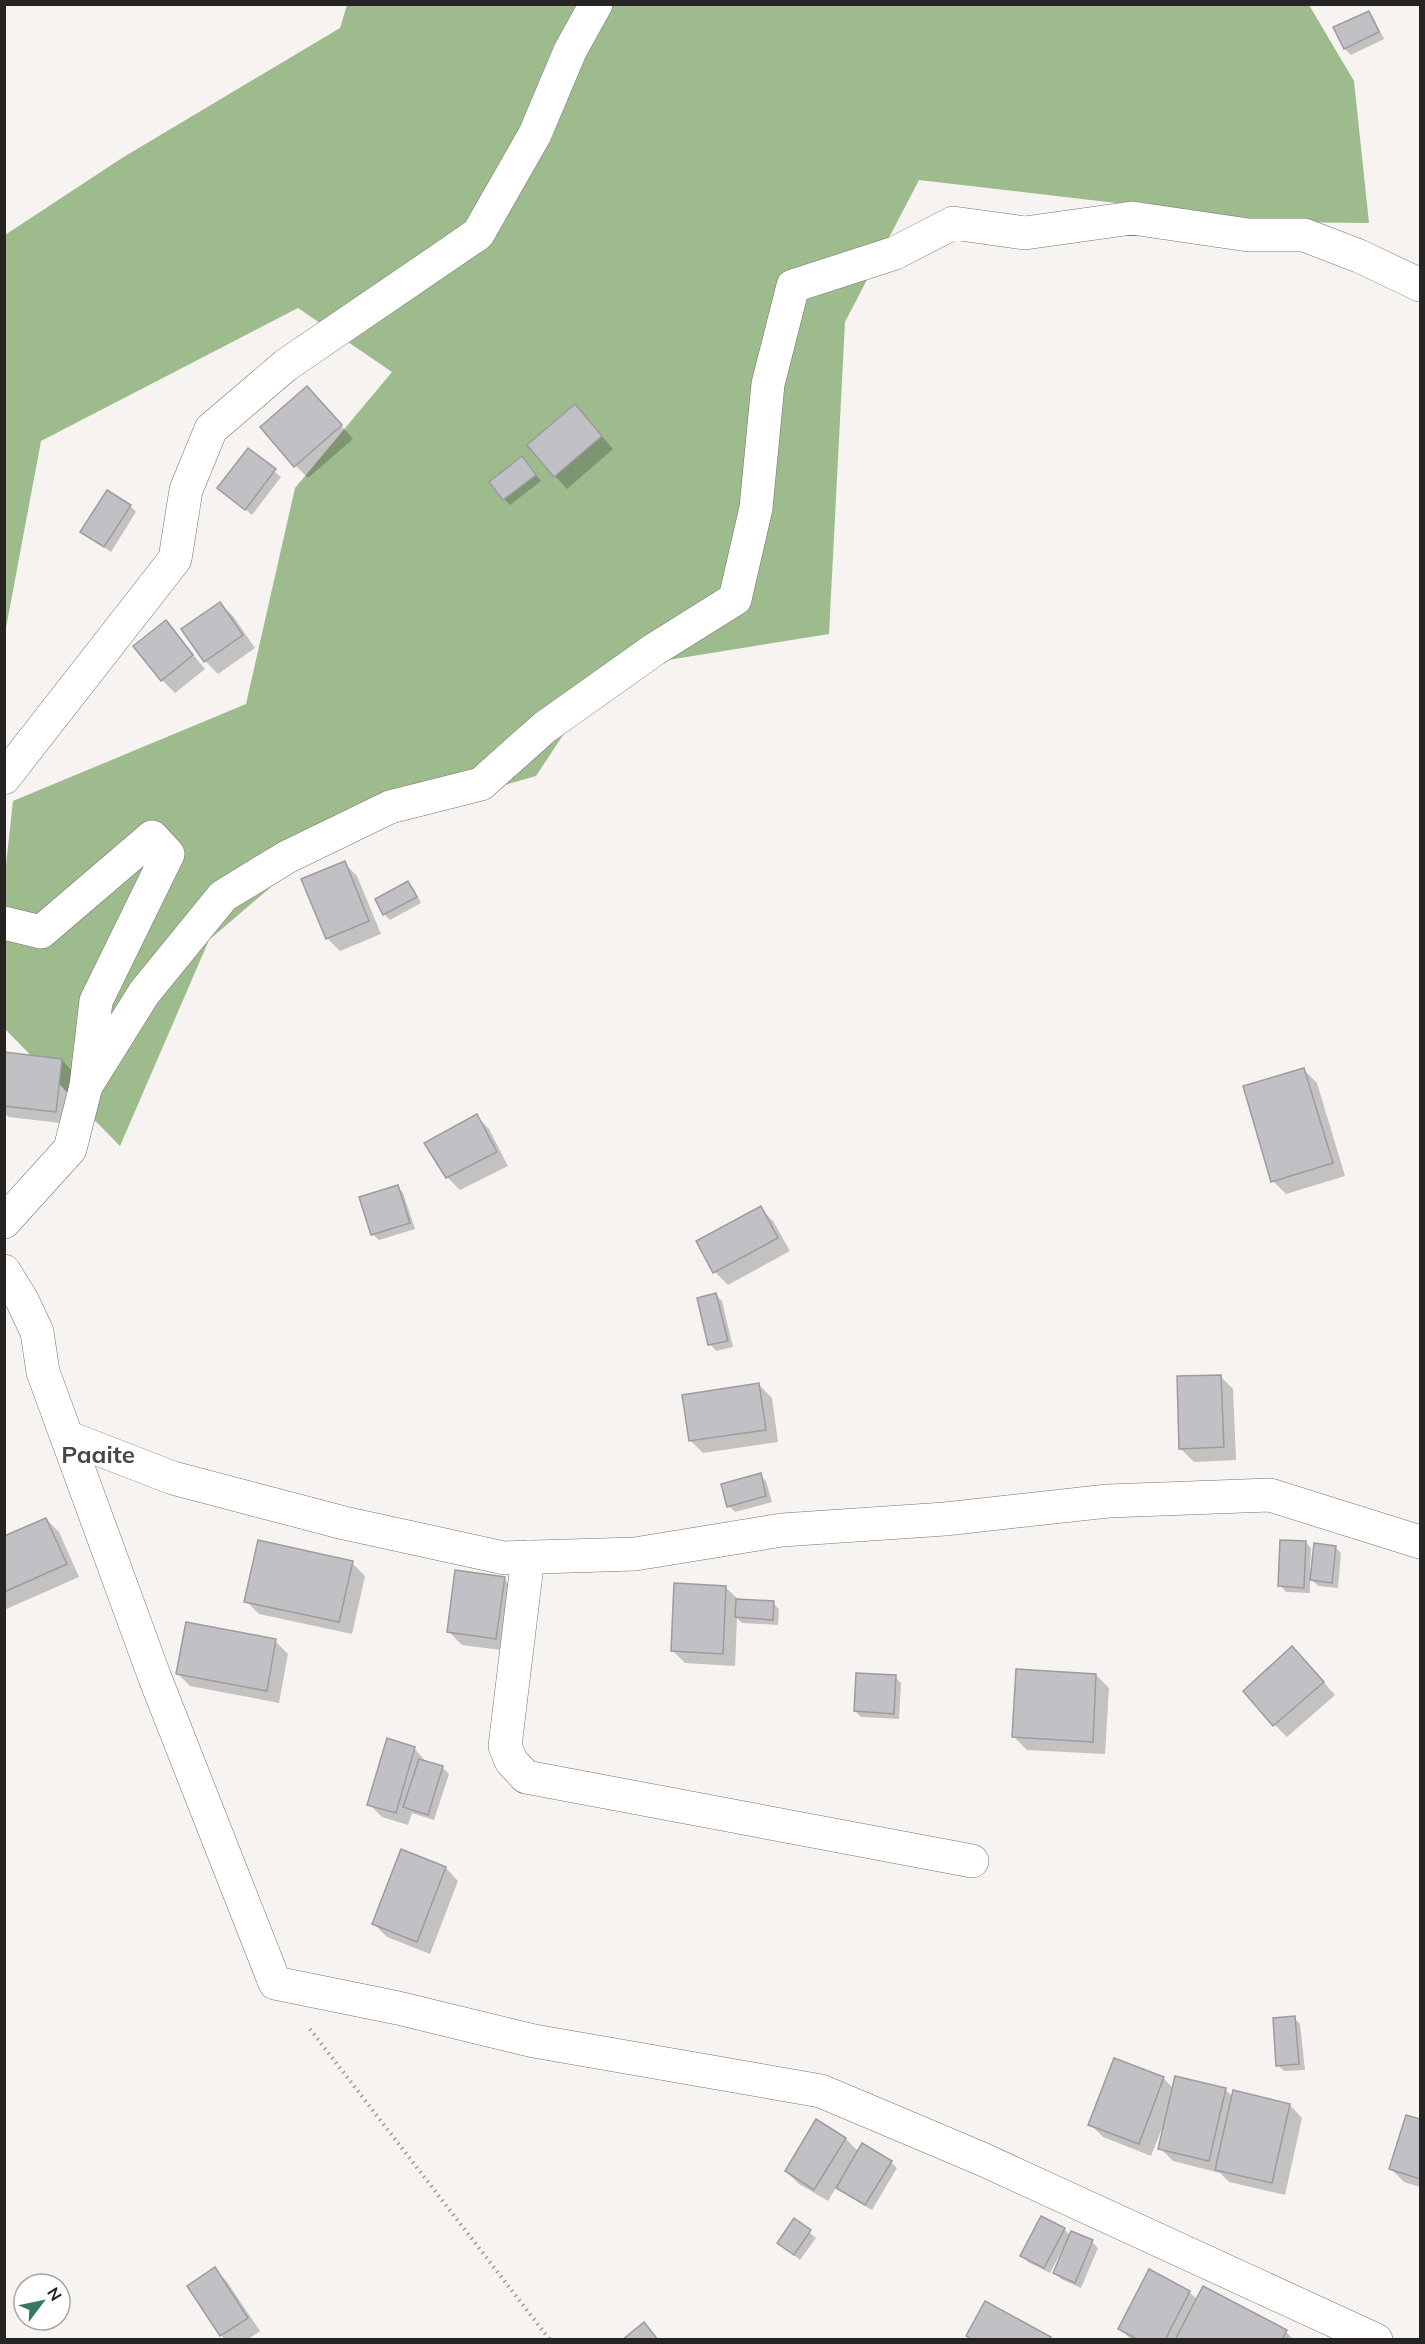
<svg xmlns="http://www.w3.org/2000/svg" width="1425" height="2344" font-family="Mulish,sans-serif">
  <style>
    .forest { fill: #9dbb8c }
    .shadow { fill: #0003 }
    .building { fill: #c1c0c4; stroke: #9c9b9f; stroke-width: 1.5 }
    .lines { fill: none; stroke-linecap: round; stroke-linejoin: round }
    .minor-casing { stroke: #767371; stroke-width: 34 }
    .path { stroke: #9f9d9b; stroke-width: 4; stroke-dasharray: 1.5 4.5; stroke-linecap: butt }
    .minor { stroke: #fff; stroke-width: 33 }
    .labels { text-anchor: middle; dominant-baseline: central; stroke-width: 5; stroke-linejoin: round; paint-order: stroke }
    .neighbourhood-label { font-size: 24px; font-weight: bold; fill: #494644; stroke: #fff }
  </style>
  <rect width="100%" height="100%" fill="#f6f3f0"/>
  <path class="forest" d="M347,5h962l45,76 15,142 -91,-1 -359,-42 -74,142 -16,312 -223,36 -70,106 -203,58 -124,106 -89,206 -115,-117 -1,-146 9,-82 233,-97 49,-216 97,-116 -94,-64 -257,133 -36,192v-398l117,-77 218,-130z"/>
  <g class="shadow">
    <path d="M1368,12l6,7 10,20 -33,16 -6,-6 -10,-21z"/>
    <path d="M319,401l34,38 -45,39 -12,-12z"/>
    <path d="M587,419l26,30 -46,40 -12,-13z"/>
    <path d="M248,450l33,27 -29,38 -33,-27z"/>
    <path d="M522,458l19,23 -31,24 -6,-6z"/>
    <path d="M130,506l6,6 -25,40 -29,-20z"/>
    <path d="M220,604l13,12 22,32 -37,26 -13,-13z"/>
    <path d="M166,622l39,47 -30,24 -13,-13z"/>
    <path d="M344,863l13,13 24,58 -41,17 -13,-13z"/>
    <path d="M408,883l6,6 7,14 -31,17 -6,-6z"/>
    <path d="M4,1053l58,7 12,13 -6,51 -59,-7 -5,-4z"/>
    <path d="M1304,1070l13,13 28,93 -59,18 -13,-13z"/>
    <path d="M476,1116l13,13 19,37 -48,24 -13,-13 -21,-33z"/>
    <path d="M397,1186l6,7 12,36 -36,11 -7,-6z"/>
    <path d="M760,1208l13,13 17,30 -62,34 -13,-13 -17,-30z"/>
    <path d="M716,1295l6,6 11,46 -17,4 -6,-7z"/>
    <path d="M1220,1376l13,13 3,71 -42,2 -13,-13z"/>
    <path d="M759,1385l13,13 6,44 -75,11 -13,-13z"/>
    <path d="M760,1475l6,6 6,21 -37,10 -6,-6z"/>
    <path d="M46,1519l13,13 20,45 -75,33v-72z"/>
    <path d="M1305,1542l6,6 -1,23h3l22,-24 6,6 -3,35 -20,-2 -8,-8v15l-24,-1 -6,-7z"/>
    <path d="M352,1563l13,13 -13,58 -93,-20 -13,-13z"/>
    <path d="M504,1579l13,13 -8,59 -47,-6 -13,-13z"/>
    <path d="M725,1587l14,13 34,3 6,6 -1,16 -36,-2 -5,-5 -2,48 -50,-3 -13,-13z"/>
    <path d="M275,1641l13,13 -9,49 -89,-17 -13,-13z"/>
    <path d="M1305,1661l30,34 -48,42 -12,-12z"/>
    <path d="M1096,1675l13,13 -4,66 -78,-4 -13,-13z"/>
    <path d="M895,1677l6,6 -2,36 -38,-2 -6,-6z"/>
    <path d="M414,1748l13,15 16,5 6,6 -15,46 -22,-7 -4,12 -26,-8 -13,-13z"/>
    <path d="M446,1868l12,13 -28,73 -43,-17 -13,-13z"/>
    <path d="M1294,2018l6,6 5,46 -21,1 -6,-6z"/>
    <path d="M1163,2078l10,10 52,1 8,8 57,8 12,13 -17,77 -56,-13 -9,-9 -47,-12 -13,-13 5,-22h-2l-12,30 -48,-19 -13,-13z"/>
    <path d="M1407,2117l13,4v66l-16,-5 -13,-13z"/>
    <path d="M817,2121l29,18 13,13 32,10 6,6 -25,42 -28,-17 -7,-7 -9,15 -29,-17 -13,-13z"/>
    <path d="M794,2220l22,18 -16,22 -21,-17z"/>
    <path d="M1064,2229l7,7 21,6 6,6 -17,40 -20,-9 -6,-6 10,-22 -2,-2 -13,24 -22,-11 -6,-6z"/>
    <path d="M215,2269l12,13 33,49 -13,9h-22l-4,-5z"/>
    <path d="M1189,2292l9,8 88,32 8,8h-163l-11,-12z"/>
  </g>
  <g class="building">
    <path d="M1369,11l10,21 -35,17 -11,-22z"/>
    <path d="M307,386l35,39 -48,42 -34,-40z"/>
    <path d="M575,404l27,32 -48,41 -27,-32z"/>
    <path d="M248,448l28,21 -31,41 -28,-22z"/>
    <path d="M522,456l14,19 -33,25 -14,-18z"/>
    <path d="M107,490l24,15 -27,42 -24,-15z"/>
    <path d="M220,602l23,33 -39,27 -23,-33z"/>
    <path d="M166,620l27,35 -32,26 -28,-35z"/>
    <path d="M345,861l24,60 -43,18 -25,-60z"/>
    <path d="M408,881l9,16 -34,18 -8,-16z"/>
    <path d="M4,1052l58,7 -6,53 -52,-6z"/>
    <path d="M1304,1068l29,95 -62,19 -28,-96z"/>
    <path d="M477,1114l20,38 -51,26 -22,-35z"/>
    <path d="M398,1185l12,38 -39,12 -12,-38z"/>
    <path d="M761,1206l17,32 -65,35 -17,-32z"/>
    <path d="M716,1293l12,48 -20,4 -11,-47z"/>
    <path d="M1221,1375l3,72 -45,2 -2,-73z"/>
    <path d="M759,1383l7,47 -77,11 -7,-46z"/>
    <path d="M761,1473l5,23 -39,11 -6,-23z"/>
    <path d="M46,1518l21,46 -63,28v-56z"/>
    <path d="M258,1540l95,21 -14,61 -95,-20z"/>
    <path d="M1280,1540l26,1 -2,47 -26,-2z"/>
    <path d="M1314,1543l22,3 -4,37 -22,-3z"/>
    <path d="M455,1570l50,7 -9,62 -49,-7z"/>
    <path d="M674,1583l52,3 -3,68 -52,-3z"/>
    <path d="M736,1599l38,2 -1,19 -38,-3z"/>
    <path d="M186,1622l90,17 -9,52 -91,-17z"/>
    <path d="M1292,1646l32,36 -51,44 -30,-35z"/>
    <path d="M1016,1669l80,5 -3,68 -81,-5z"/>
    <path d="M856,1673l40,2 -2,39 -40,-3z"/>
    <path d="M387,1738l28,9 -19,66 -29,-8z"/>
    <path d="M419,1759l24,7 -15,49 -25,-8z"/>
    <path d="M401,1849l45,18 -29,75 -45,-18z"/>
    <path d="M1295,2016l4,48 -23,2 -3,-48z"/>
    <path d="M1114,2058l50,19 -25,67 -51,-19z"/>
    <path d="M1175,2076l51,12 -17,73 -51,-12z"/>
    <path d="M1233,2090l57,14 -18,79 -57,-13z"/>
    <path d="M1406,2115l14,4v60l-31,-10z"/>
    <path d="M816,2119l30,19 -32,52 -29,-19z"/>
    <path d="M862,2143l30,18 -27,44 -29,-17z"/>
    <path d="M1041,2216l24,12 -21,40 -24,-12z"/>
    <path d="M794,2218l17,12 -17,25 -17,-12z"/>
    <path d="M1071,2231l22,9 -18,43 -22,-10z"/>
    <path d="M215,2267l33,51 -28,18 -33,-50z"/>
    <path d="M1149,2269l41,22 -25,49h-26l-21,-11z"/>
    <path d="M1203,2286l84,44 -5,10h-107z"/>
    <path d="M985,2301l66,36 -2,3h-76l-7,-4z"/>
    <path d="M644,2322l14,18h-36z"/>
  </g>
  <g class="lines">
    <defs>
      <g id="minor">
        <path d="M4,778l171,-219 11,-69 25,-61 75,-64 192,-131 57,-100 35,-83 26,-47"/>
        <path d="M4,923l37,9 111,-95 16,17 -72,147 -10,85 -16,63 -66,73"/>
        <path d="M86,1086l58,-93 79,-97 64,-39 103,-50 91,-23 64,-57 110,-78 80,-50 21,-91 12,-124 25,-98 102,-33 58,-30 72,10 107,-15 116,17h56l55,21 61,29"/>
        <path d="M4,1271l18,29 15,32 6,40 112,306 120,305 123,25 136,33 287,50 161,68 394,181"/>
        <path d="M67,1437l106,41 171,45 160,35 131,-4 147,-24 163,-11 163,-18 162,-6 150,47"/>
        <path d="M528,1557l-23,189 6,15 15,16 446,84"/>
      </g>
    </defs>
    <use href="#minor" class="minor-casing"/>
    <path class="path" d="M310,2029l240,311"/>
    <use href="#minor" class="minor"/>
  </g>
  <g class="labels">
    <g class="neighbourhood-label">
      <text x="98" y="1454">Paaite</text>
    </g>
  </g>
  <rect width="1425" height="2344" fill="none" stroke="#252423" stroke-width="12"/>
  <g transform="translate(42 2302) rotate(58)"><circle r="28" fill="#ffffff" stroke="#a8a7a7" stroke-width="1.5"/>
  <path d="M0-4.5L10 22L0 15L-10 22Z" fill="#367767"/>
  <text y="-9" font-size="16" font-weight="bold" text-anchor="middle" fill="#252423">N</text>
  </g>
</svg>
